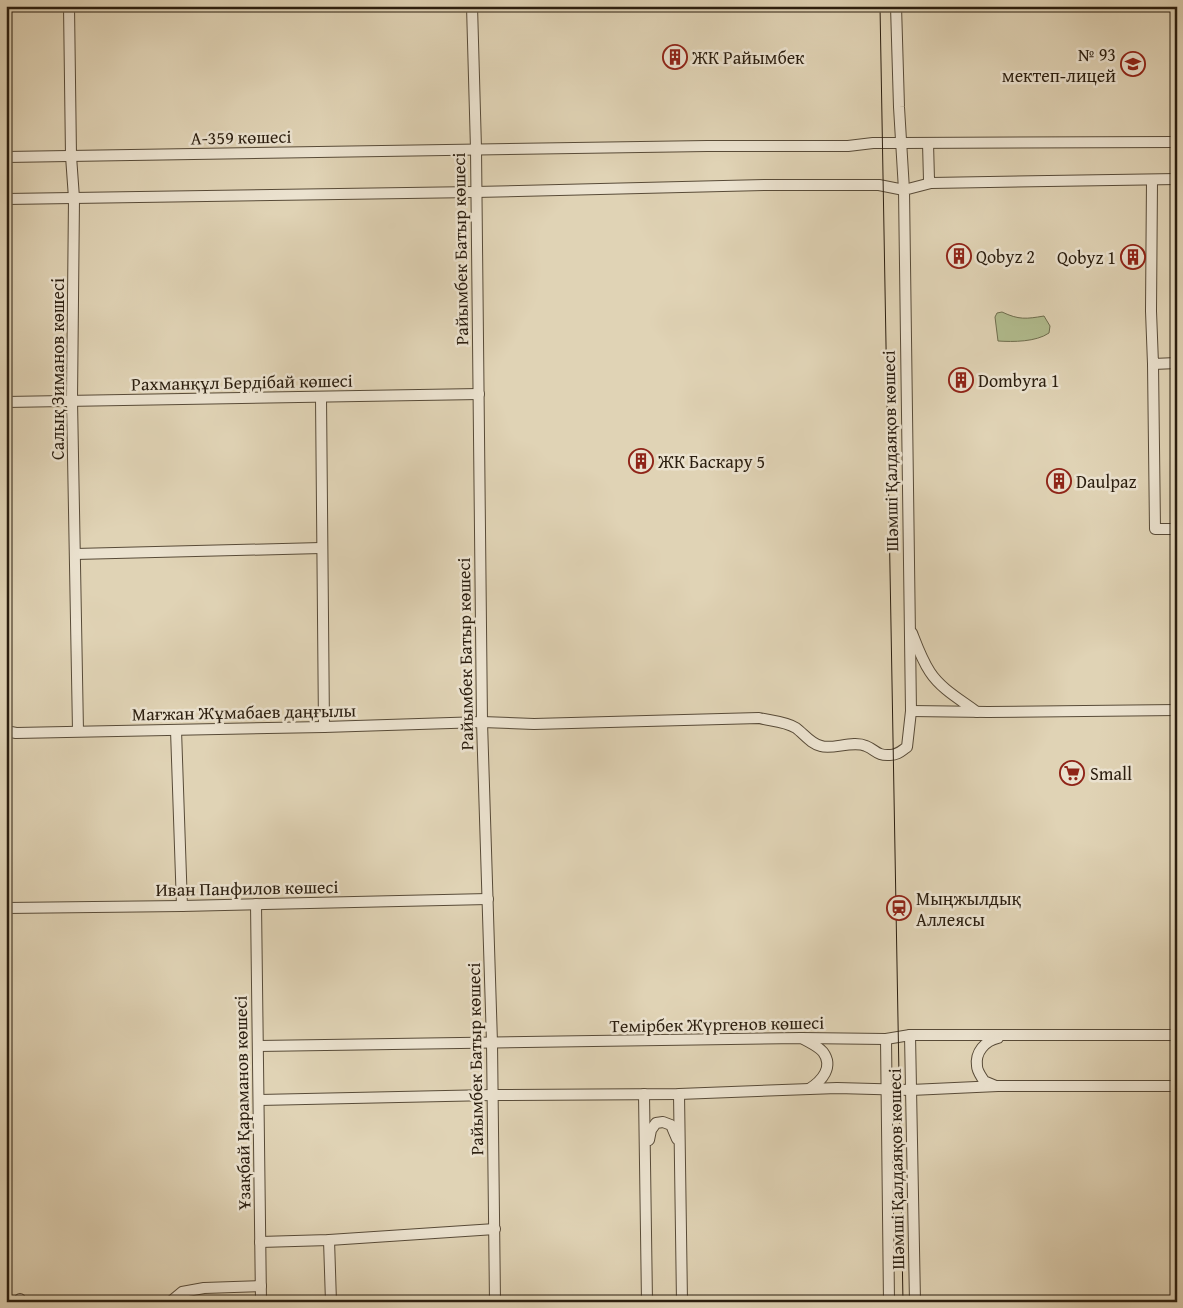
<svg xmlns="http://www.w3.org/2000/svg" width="1183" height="1308" font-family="'Gentium Book Plus',serif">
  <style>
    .green { fill: #b1bc8e; stroke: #6e6d4e }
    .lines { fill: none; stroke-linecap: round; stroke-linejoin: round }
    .minor-casing { stroke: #584b38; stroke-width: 12 }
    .minor { stroke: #ebe2cf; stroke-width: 10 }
    .tram { stroke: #2b1e0f; stroke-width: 1 }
    .labels { text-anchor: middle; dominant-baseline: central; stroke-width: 5; stroke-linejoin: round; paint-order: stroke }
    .poi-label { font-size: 18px; fill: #2b1e0f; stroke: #ebe2cf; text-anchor: start }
    .street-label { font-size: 18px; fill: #2b1e0f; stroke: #ebe2cf }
  </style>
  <rect width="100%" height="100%" fill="#e0d3b5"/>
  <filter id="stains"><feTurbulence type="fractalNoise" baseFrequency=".004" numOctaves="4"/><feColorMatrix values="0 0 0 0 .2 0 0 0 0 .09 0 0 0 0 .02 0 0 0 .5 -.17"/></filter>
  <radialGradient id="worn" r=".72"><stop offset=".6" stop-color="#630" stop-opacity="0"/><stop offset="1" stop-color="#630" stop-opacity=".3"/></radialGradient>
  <path class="green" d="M1002,312c17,8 24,7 42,4l6,10 -1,7c-13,9 -36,9 -51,8l-3,-24 2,-4z"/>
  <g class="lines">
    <defs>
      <g id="minor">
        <path d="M69,6l2,150 3,42 -2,202 6,331"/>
        <path d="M472,6l4,143 6,573 10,321 3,259"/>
        <path d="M928,143l1,37 2,3 246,-4"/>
        <path d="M6,157l701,-11h141l25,-3h27l277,-1"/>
        <path d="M1152,180l-1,131 2,53 24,-1"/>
        <path d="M6,199l469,-7 291,-7h113l25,5 -5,-83 -3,-101"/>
        <path d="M1153,364l2,165h22"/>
        <path d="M321,397l3,330"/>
        <path d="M6,402l473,-8"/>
        <path d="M75,554l246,-6"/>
        <path d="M912,633c5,13 10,27 18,39 11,17 31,28 47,40"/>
        <path d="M911,711l77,1 189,-2"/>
        <path d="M176,730l6,176"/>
        <path d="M6,731l10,2 308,-6 158,-5 52,2 225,-6c12,3 26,3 37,10 8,6 15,16 25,18 11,4 32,-6 45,0 10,4 11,10 24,9 8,0 11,-4 17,-8l4,-36 -7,-521 27,-7"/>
        <path d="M256,904l5,398"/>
        <path d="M6,908l176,-2 306,-7"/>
        <path d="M910,1035l5,267"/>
        <path d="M802,1038c6,4 16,8 21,14 11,15 -1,29 -14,37"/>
        <path d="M886,1039l3,263"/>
        <path d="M258,1046l543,-8 85,1 24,-4h267"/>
        <path d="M996,1086l-12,-5c-3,-5 -7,-10 -7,-15 -2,-14 8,-25 21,-28"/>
        <path d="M644,1094l3,208"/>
        <path d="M679,1094l3,208"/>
        <path d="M259,1100l233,-5 187,-1 158,-6 74,2 87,-4h179"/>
        <path d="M649,1140l2,-10 5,-7 7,-1 8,3 6,14"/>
        <path d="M329,1240l2,62"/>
        <path d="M260,1242l69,-2 166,-11"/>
        <path d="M20,1299v3"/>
        <path d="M170,1302l12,-10 22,-4 57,-2"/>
      </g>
    </defs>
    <use href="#minor" class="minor-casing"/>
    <use href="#minor" class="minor"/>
    <path class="tram" d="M880,6l23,1296"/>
  </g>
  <defs>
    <symbol id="building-ring" viewBox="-11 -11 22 22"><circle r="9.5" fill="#ebe2cf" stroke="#8f2418" stroke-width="1.5"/><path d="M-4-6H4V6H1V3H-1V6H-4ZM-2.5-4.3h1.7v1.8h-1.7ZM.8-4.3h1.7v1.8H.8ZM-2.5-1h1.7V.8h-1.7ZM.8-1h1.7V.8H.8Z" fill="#8f2418"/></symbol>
    <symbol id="school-ring" viewBox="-11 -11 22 22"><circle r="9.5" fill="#ebe2cf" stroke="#8f2418" stroke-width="1.5"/><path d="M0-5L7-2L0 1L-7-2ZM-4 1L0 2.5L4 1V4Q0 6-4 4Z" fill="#8f2418"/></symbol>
    <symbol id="supermarket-ring" viewBox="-11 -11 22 22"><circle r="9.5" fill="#ebe2cf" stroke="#8f2418" stroke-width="1.5"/><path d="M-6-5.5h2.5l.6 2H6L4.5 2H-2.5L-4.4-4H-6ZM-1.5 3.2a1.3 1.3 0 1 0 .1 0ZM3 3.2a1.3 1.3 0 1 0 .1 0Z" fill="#8f2418"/></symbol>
    <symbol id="station-ring" viewBox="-11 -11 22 22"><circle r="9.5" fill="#ebe2cf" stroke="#8f2418" stroke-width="1.5"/><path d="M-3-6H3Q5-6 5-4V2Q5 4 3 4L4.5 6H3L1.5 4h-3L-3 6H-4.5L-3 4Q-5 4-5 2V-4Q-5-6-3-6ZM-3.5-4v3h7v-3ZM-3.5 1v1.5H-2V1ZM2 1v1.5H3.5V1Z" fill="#8f2418"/></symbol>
  </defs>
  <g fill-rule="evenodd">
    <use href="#building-ring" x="661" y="43" width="28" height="28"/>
    <use href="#school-ring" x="1119" y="50" width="28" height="28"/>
    <use href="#building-ring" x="945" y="242" width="28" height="28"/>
    <use href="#building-ring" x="1119" y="243" width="28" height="28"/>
    <use href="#building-ring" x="947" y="366" width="28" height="28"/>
    <use href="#building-ring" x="627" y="447" width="28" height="28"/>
    <use href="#building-ring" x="1045" y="467" width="28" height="28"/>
    <use href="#supermarket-ring" x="1058" y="759" width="28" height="28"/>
    <use href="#station-ring" x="885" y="894" width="28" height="28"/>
  </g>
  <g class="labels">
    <g class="poi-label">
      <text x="1116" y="54" text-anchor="end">№ 93<tspan x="1116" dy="21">мектеп-лицей</tspan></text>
      <text x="692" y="57">ЖК Райымбек</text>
      <text x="976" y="256">Qobyz 2</text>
      <text x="1116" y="257" text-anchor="end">Qobyz 1</text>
      <text x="978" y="380">Dombyra 1</text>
      <text x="658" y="461">ЖК Баскару 5</text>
      <text x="1076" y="481">Daulpaz</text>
      <text x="1090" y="773">Small</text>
      <text x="916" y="898">Мыңжылдық<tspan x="916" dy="21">Аллеясы</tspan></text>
    </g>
    <g class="street-label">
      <text transform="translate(241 137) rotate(-1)">А-359 көшесі</text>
      <text transform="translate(460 249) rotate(-91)">Райымбек Батыр көшесі</text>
      <text transform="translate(57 369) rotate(-90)">Салық Зиманов көшесі</text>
      <text transform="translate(242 382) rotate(-1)">Рахманқұл Бердібай көшесі</text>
      <text transform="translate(890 451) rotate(-91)">Шәмші Қалдаяқов көшесі</text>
      <text transform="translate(465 654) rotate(-91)">Райымбек Батыр көшесі</text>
      <text transform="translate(244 712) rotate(-1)">Мағжан Жұмабаев даңғылы</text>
      <text transform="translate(247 888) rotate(-1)">Иван Панфилов көшесі</text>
      <text transform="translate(717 1024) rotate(-1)">Темірбек Жүргенов көшесі</text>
      <text transform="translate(475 1059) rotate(-91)">Райымбек Батыр көшесі</text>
      <text transform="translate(242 1103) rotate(-91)">Ұзақбай Қараманов көшесі</text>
      <text transform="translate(896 1169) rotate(-91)">Шәмші Қалдаяқов көшесі</text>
    </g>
  </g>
  <rect width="1183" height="1308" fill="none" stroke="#e0d3b5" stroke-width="25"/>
  <rect x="8" y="8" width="1168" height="1293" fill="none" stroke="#2b1e0f" stroke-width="2.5"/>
  <rect x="12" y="12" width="1158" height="1283" fill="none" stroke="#2b1e0f"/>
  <rect width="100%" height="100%" filter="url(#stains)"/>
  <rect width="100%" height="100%" fill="url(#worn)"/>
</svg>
